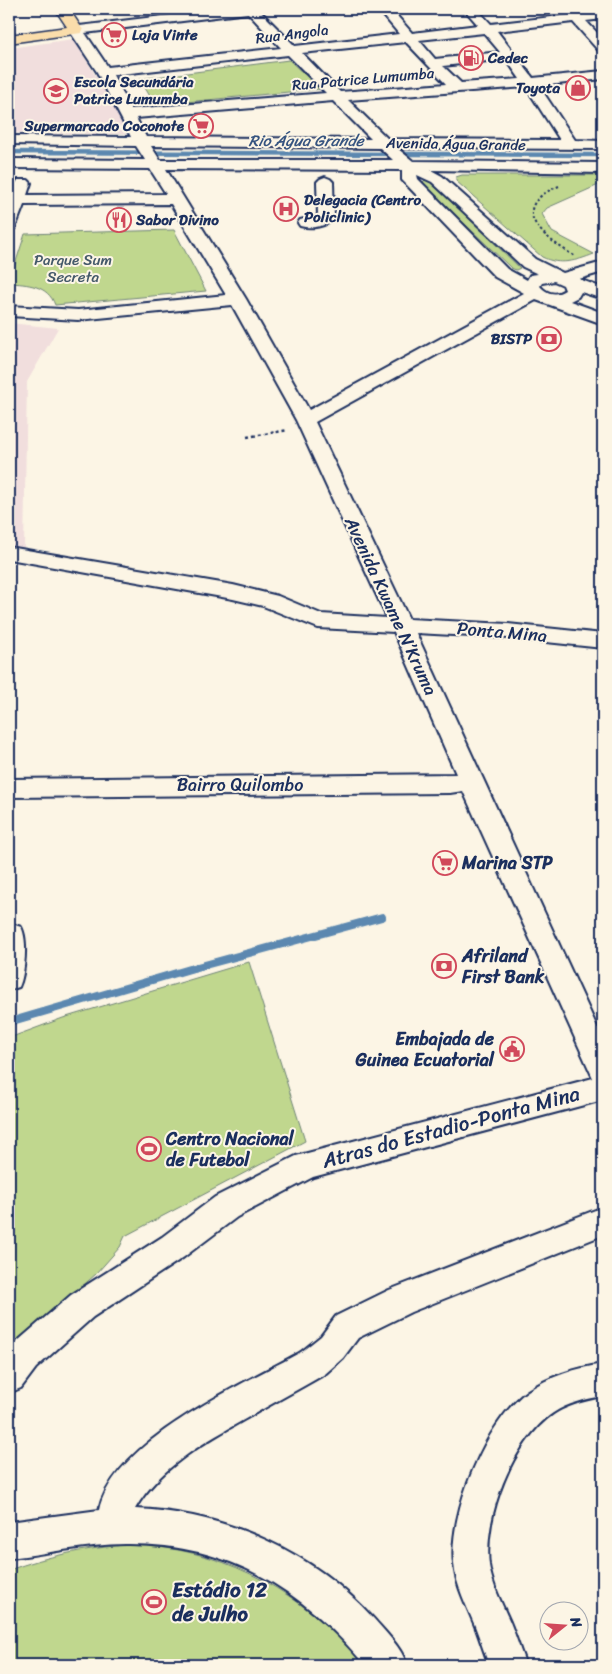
<svg xmlns="http://www.w3.org/2000/svg" width="612" height="1674" font-family="Sriracha,sans-serif">
  <style>
    .built { fill: #f1dedd }
    .green { fill: #c0d78e; stroke: #6e8376 }
    .lines { fill: none; stroke-linecap: round; stroke-linejoin: round }
    .stream-far1 { stroke: #5b88b0; stroke-width: 4.5 }
    .stream { stroke: #5b88b0; stroke-width: 8 }
    .minor-casing { stroke: #1b2f5e; stroke-width: 4 }
    .major-casing { stroke: #1b2f5e; stroke-width: 3 }
    .path-far1 { stroke: #1b2f5e; stroke-width: 2; stroke-dasharray: 2.5 2.5; stroke-linecap: butt }
    .path { stroke: #1b2f5e; stroke-width: 2.5; stroke-dasharray: 3 3; stroke-linecap: butt }
    .minor { fill: #fcf5e5; fill-rule: evenodd }
    .major { fill: #faddab; fill-rule: evenodd }
    .labels { text-anchor: middle; dominant-baseline: central; stroke-width: 4; stroke-linejoin: round; paint-order: stroke }
    .far-street-label { font-size: 15px; fill: #1b2f5e; stroke: #fcf5e5 }
    .far-poi-label { font-size: 15px; font-weight: bold; fill: #1b2f5e; stroke: #fcf5e5; text-anchor: start }
    .far-park-label { font-size: 15px; fill: #44596a; stroke: #fcf5e5 }
    .far-water-label { font-size: 16px; font-style: italic; fill: #365480; stroke: #fcf5e5 }
    .street-label { font-size: 18px; fill: #1b2f5e; stroke: #fcf5e5 }
    .poi-label { font-size: 18px; font-weight: bold; fill: #1b2f5e; stroke: #fcf5e5; text-anchor: start }
    .near-street-label { font-size: 21px; fill: #1b2f5e; stroke: #fcf5e5 }
    .near-poi-label { font-size: 21px; font-weight: bold; fill: #1b2f5e; stroke: #fcf5e5; text-anchor: start }
  </style>
  <rect width="100%" height="100%" fill="#fcf5e5"/>
  <filter id="ink" filterUnits="userSpaceOnUse"><feTurbulence type="fractalNoise" baseFrequency=".02" numOctaves="2"/><feDisplacementMap in="SourceGraphic" scale="10" xChannelSelector="R" yChannelSelector="G"/><feConvolveMatrix kernelMatrix="1 2 1 2 8 2 1 2 1" color-interpolation-filters="sRGB"/></filter>
  <g filter="url(#ink)">
    <g class="built">
      <path d="M74,39l56,95 -121,-1v-85z"/>
      <path d="M9,323l49,5 -31,54 -3,167 -15,-2z"/>
    </g>
    <g class="green">
      <path d="M289,60l31,29 -165,16 -15,-26z"/>
      <path d="M462,175h141v8l-56,25 -5,6 10,18 42,22c-18,7 -34,12 -52,3l-86,-76v-4z"/>
      <path d="M425,180l5,1 90,87 -4,2 -5,-2 -89,-85z"/>
      <path d="M174,230l32,61 -151,14c-7,-20 -28,-21 -46,-22l16,-49z"/>
      <path d="M249,962l56,179 -180,95 -5,11 -24,27 -87,77v-313l54,-20z"/>
      <path d="M124,1545c14,1 28,1 42,3 79,11 148,56 198,117h-355v-95c39,-14 73,-21 115,-25z"/>
    </g>
    <g class="lines">
      <path class="stream-far1" d="M9,152l594,3"/>
      <path class="stream" d="M9,1022l181,-53 192,-52"/>
      <defs>
        <g id="minor">
          <path d="M221,9h37l37,37 104,-12 -21,-25h13l21,24 66,-8 -14,-16h13l14,15 78,-9 -2,-6h12l3,5 21,-3v8l-17,2 17,18v12l-5,-1 -25,-28 -76,9 36,47 70,-7v8l-64,7 36,54 28,1v8l-206,-1 16,13 190,2v10l-172,-3 11,6 93,83 28,14 40,-11v10l-24,7 24,9v11l-22,-7 -3,5 -8,4 33,12v11l-67,-24 -221,122 94,197 99,5 95,10v14l-95,-10 -92,-5 187,407v60l-290,77 -76,40 -53,40 -91,60 -57,51 -15,20 -12,5v-42l3,-5 59,-51 91,-58 53,-40 81,-41 297,-78 -130,-287 -13,2 -441,4v-18l447,-5 -62,-142 -76,-4 -55,-22 -30,-7 -224,-40v-12l224,38 45,11 43,18 66,4 -91,-198 -64,-115 -154,15 -69,-4v-10l69,4 148,-15 -55,-91 -147,1 -9,23 -6,2c0,-18 -1,-35 9,-50h10l3,3 -4,12 139,-1 -16,-25 -141,-1v-9l136,1 -9,-14 -127,-2v-8l122,1 -34,-65 -28,-42 2,-3zM248,13l33,35 -173,19 -23,-34zM484,33l16,19 -65,7 -16,-19zM406,42l40,42 -106,8 -38,-39zM288,55l38,38 -195,16 -18,-34zM506,59l14,20 -59,4 -18,-17zM526,87l34,53 -172,-1 -40,-39zM333,101l38,38 -225,-2 -10,-19zM151,146l229,2 13,12h-233zM166,169l236,1v10l3,3 90,94 29,16 -215,117 -63,-111zM417,175l15,7 91,85 15,7 -8,1 -3,5 -20,-11 -89,-90zM554,281l9,4 2,5c-9,6 -18,4 -25,-4l2,-3z"/>
          <path d="M325,177l5,2 3,3 1,36c-7,9 -23,11 -34,8l-2,-3 2,-3 18,-4 -1,-34 3,-3z"/>
          <path d="M12,924l9,3c7,12 4,47 -2,60l-10,3v-65z"/>
          <path d="M603,1207v28l-192,77 -53,26 -15,20 -18,16c-26,15 -52,29 -78,44 -42,24 -87,48 -112,91 90,3 179,43 239,110 13,15 27,28 33,46h-42c-64,-77 -137,-122 -240,-121 -39,0 -78,10 -116,14v-36l90,-12c16,-70 143,-125 202,-158l20,-16 15,-20 53,-26z"/>
          <path d="M603,1364v32c-17,3 -35,7 -50,17 -40,27 -70,104 -64,152 3,20 13,39 21,57 6,14 10,29 16,43h-37c-5,-13 -9,-26 -14,-39 -8,-20 -19,-40 -21,-62 -6,-50 32,-143 74,-173 22,-15 49,-23 75,-27z"/>
        </g>
        <path id="major" d="M55,9h14l14,21 -2,3 -72,10v-8l58,-8z"/>
      </defs>
      <use href="#minor" class="minor-casing"/>
      <use href="#major" class="major-casing"/>
      <path class="path-far1" d="M559,186c-9,4 -20,9 -25,18 -12,21 28,44 42,53"/>
      <path class="path" d="M247,437l41,-7"/>
      <use href="#minor" class="minor"/>
      <use href="#major" class="major"/>
    </g>
  </g>
  <defs>
    <symbol id="supermarket-ring" viewBox="-11 -11 22 22"><circle r="9.5" fill="#fcf5e5" stroke="#d1495b" stroke-width="1.5"/><path d="M-6-5.5h2.5l.6 2H6L4.5 2H-2.5L-4.4-4H-6ZM-1.5 3.2a1.3 1.3 0 1 0 .1 0ZM3 3.2a1.3 1.3 0 1 0 .1 0Z" fill="#d1495b"/></symbol>
    <symbol id="fuel-ring" viewBox="-11 -11 22 22"><circle r="9.5" fill="#fcf5e5" stroke="#d1495b" stroke-width="1.5"/><path d="M-5.5-6h7V0h2V4h1.3V-2.5L3-4.5l.8-.8L6-3V5H2.5V1h-1V6h-7ZM-4.2-4.7v3.2H.2V-4.7Z" fill="#d1495b"/></symbol>
    <symbol id="shop-ring" viewBox="-11 -11 22 22"><circle r="9.5" fill="#fcf5e5" stroke="#d1495b" stroke-width="1.5"/><path d="M-5-2.5h2.3a2.7 3.5 0 0 1 5.4 0H5L5.5 6h-11ZM-1.5-2.5h3a1.5 2.3 0 0 0-3 0Z" fill="#d1495b"/></symbol>
    <symbol id="school-ring" viewBox="-11 -11 22 22"><circle r="9.5" fill="#fcf5e5" stroke="#d1495b" stroke-width="1.5"/><path d="M0-5L7-2L0 1L-7-2ZM-4 1L0 2.5L4 1V4Q0 6-4 4Z" fill="#d1495b"/></symbol>
    <symbol id="hospital-ring" viewBox="-11 -11 22 22"><circle r="9.5" fill="#fcf5e5" stroke="#d1495b" stroke-width="1.5"/><path d="M-5-5h3v3.5h4V-5h3V5h-3V1.5h-4V5h-3Z" fill="#d1495b"/></symbol>
    <symbol id="restaurant-ring" viewBox="-11 -11 22 22"><circle r="9.5" fill="#fcf5e5" stroke="#d1495b" stroke-width="1.5"/><path d="M-5-6h1v4h1v-4h1v4h1v-4h1v5L-1.5 .5V6h-2V.5L-5-1ZM5-6V6H3V1.5H1.5Q1.5-4 5-6Z" fill="#d1495b"/></symbol>
    <symbol id="bank-ring" viewBox="-11 -11 22 22"><circle r="9.5" fill="#fcf5e5" stroke="#d1495b" stroke-width="1.5"/><path d="M-6-4H6V4H-6ZM0-2.3a2.3 2.3 0 1 0 0 4.6a2.3 2.3 0 1 0 0-4.6Z" fill="#d1495b"/></symbol>
    <symbol id="civic-ring" viewBox="-11 -11 22 22"><circle r="9.5" fill="#fcf5e5" stroke="#d1495b" stroke-width="1.5"/><path d="M-.6-6.5H3V-4.5H.6V-3L4-1V1h2V6H-6V1h2V-1L-.6-3ZM-1.2 2.5V6h2.4V2.5Z" fill="#d1495b"/></symbol>
    <symbol id="stadium-ring" viewBox="-11 -11 22 22"><circle r="9.5" fill="#fcf5e5" stroke="#d1495b" stroke-width="1.5"/><path d="M0-5a6.5 5 0 1 0 0 10a6.5 5 0 1 0 0-10ZM-3.5-1.8h7v3.6h-7Z" fill="#d1495b"/></symbol>
  </defs>
  <g fill-rule="evenodd">
    <use href="#supermarket-ring" x="100" y="21" width="28" height="28"/>
    <use href="#fuel-ring" x="457" y="44" width="28" height="28"/>
    <use href="#shop-ring" x="564" y="74" width="28" height="28"/>
    <use href="#school-ring" x="42" y="77" width="28" height="28"/>
    <use href="#supermarket-ring" x="187" y="112" width="28" height="28"/>
    <use href="#hospital-ring" x="272" y="195" width="28" height="28"/>
    <use href="#restaurant-ring" x="105" y="206" width="28" height="28"/>
    <use href="#bank-ring" x="535" y="325" width="28" height="28"/>
    <use href="#supermarket-ring" x="431" y="849" width="28" height="28"/>
    <use href="#bank-ring" x="430" y="952" width="28" height="28"/>
    <use href="#civic-ring" x="498" y="1035" width="28" height="28"/>
    <use href="#stadium-ring" x="135" y="1135" width="28" height="28"/>
    <use href="#stadium-ring" x="140" y="1588" width="28" height="28"/>
  </g>
  <g class="labels">
    <g class="far-street-label">
      <text transform="translate(292 34) rotate(-7)">Rua Angola</text>
      <text transform="translate(363 79) rotate(-5)">Rua Patrice Lumumba</text>
      <text transform="translate(456 144) rotate(1)">Avenida Água Grande</text>
    </g>
    <g class="far-poi-label">
      <text x="132" y="35">Loja Vinte</text>
      <text x="488" y="58">Cedec</text>
      <text x="74" y="82">Escola Secundária<tspan x="74" dy="17">Patrice Lumumba</tspan></text>
      <text x="560" y="88" text-anchor="end">Toyota</text>
      <text x="184" y="126" text-anchor="end">Supermarcado Coconote</text>
      <text x="304" y="200">Delegacia (Centro<tspan x="304" dy="17">Policlinic)</tspan></text>
      <text x="136" y="220">Sabor Divino</text>
      <text x="532" y="339" text-anchor="end">BISTP</text>
    </g>
    <g class="far-park-label">
      <text x="73" y="260">Parque Sum<tspan x="73" dy="17">Secreta</tspan></text>
    </g>
    <g class="far-water-label">
      <text x="306" y="140">Rio Água Grande</text>
    </g>
    <g class="street-label">
      <text transform="translate(391 606) rotate(65)">Avenida Kwame N’Kruma</text>
      <text transform="translate(502 632) rotate(5)">Ponta Mina</text>
      <text x="240" y="785">Bairro Quilombo</text>
    </g>
    <g class="poi-label">
      <text x="462" y="863">Marina STP</text>
      <text x="462" y="956">Afriland<tspan x="462" dy="21">First Bank</tspan></text>
      <text x="494" y="1039" text-anchor="end">Embajada de<tspan x="494" dy="21">Guinea Ecuatorial</tspan></text>
      <text x="166" y="1139">Centro Nacional<tspan x="166" dy="21">de Futebol</tspan></text>
    </g>
    <g class="near-street-label">
      <text transform="translate(451 1127) rotate(-15)">Atras do Estadio-Ponta Mina</text>
    </g>
    <g class="near-poi-label">
      <text x="172" y="1590">Estádio 12<tspan x="172" dy="24">de Julho</tspan></text>
    </g>
  </g>
  <rect width="612" height="1674" fill="none" stroke="#fcf5e5" stroke-width="30"/>
  <rect x="15" y="15" width="582" height="1644" fill="none" stroke="#1b2f5e" stroke-width="2" filter="url(#ink)"/>
  <g transform="translate(564 1626) rotate(73)"><circle r="24" fill="#fcf5e5" stroke="#a2a6af"/>
  <path d="M0-4L9 19L0 12L-9 19Z" fill="#d1495b"/>
  <text y="-8" font-size="14" font-weight="bold" text-anchor="middle" fill="#1b2f5e">N</text>
  </g>
</svg>
